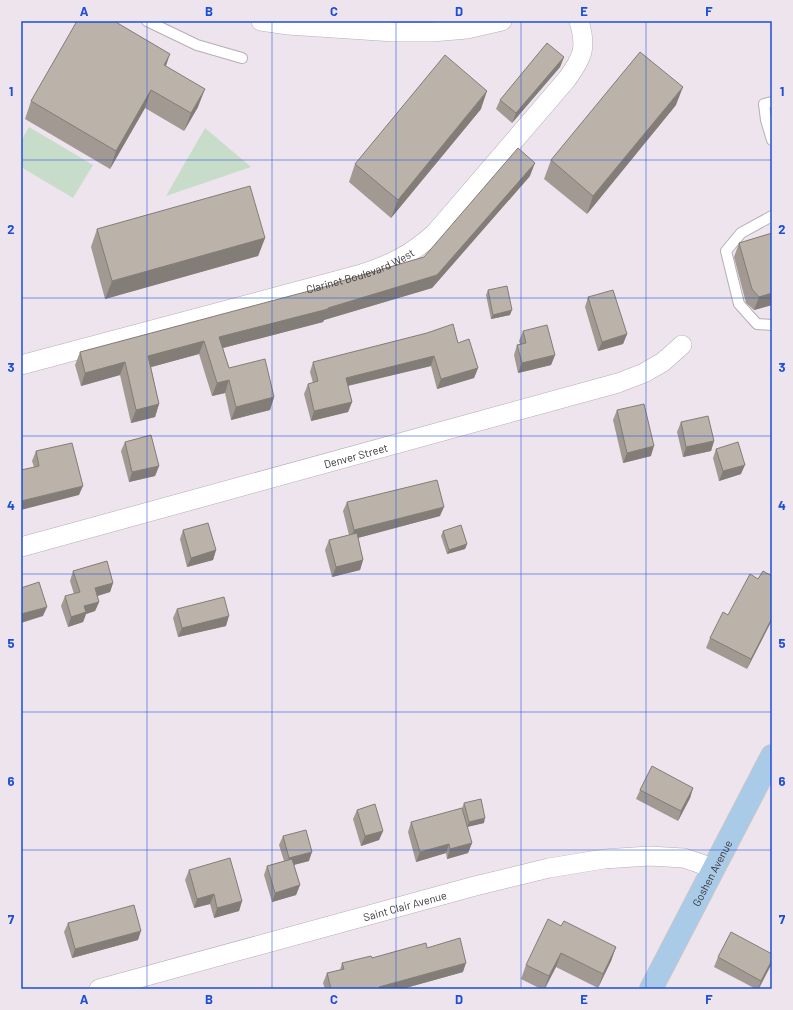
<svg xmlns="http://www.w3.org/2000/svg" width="793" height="1010" font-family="Barlow,sans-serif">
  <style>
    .green { fill: #c7ddc9 }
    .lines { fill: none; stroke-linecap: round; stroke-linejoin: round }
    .lane-casing { stroke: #b6adb5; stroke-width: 12 }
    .street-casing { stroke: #b6adb5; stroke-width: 20 }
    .primary-casing { stroke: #c8c7c8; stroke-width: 24 }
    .lane { stroke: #fff; stroke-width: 10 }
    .street { stroke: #fff; stroke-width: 19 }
    .primary { stroke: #a9cbe8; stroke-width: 22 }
    .wall { fill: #a19992 }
    .shaded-wall { fill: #837d77 }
    .building { fill: #bbb2aa; stroke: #837d77 }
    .grid { fill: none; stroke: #1d4ed8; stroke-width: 1; stroke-opacity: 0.55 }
    .labels { text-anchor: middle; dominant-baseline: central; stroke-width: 3.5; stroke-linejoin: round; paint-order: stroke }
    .street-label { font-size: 11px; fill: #3b373b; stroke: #eee4ed }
    .neatline { fill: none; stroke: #1d4ed8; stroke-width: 1.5 }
    .grid-label { font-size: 13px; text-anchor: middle; font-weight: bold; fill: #1d4ed8 }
  </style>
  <rect width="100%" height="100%" fill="#eee4ed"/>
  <g class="green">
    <path d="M29,127l64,38 -20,33 -52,-31v-26z"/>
    <path d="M205,128l46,39 -85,29z"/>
  </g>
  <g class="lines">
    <defs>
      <g id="lane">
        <path d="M147,21l50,24 45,13"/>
        <path d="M772,102l-8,2 2,16 6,20"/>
        <path d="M772,216l-31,17 -15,18 13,53 18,20 15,1"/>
      </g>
      <g id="street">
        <path d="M261,21l27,4 106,7h38l35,-3 35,-8"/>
        <path id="s1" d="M21,365l337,-90c32,-10 51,-19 77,-42l132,-154c16,-22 20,-31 12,-58"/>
        <path id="s2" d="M21,547l597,-164 26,-10 19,-11 19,-17"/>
        <path id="s3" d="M99,989l376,-103 74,-18 55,-9 45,-3 35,2 29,10"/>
      </g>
      <g id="primary">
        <path id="s4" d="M651,989l121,-233"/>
      </g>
    </defs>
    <use href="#lane" class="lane-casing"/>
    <use href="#street" class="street-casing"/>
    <use href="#primary" class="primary-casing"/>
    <use href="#lane" class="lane"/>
    <use href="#street" class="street"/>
    <use href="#primary" class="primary"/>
  </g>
  <g class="wall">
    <path d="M564,57l-4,10 -48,56 -16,-14 4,-9z"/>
    <path d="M166,66l32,41 -14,24 -39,-23 -35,61 -85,-50 6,-18z"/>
    <path d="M676,105l-89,109 -43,-35 7,-19z"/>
    <path d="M481,109l-90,109 -42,-36 6,-18z"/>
    <path d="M530,176l-98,112 -108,32 -1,2 -100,26 6,20 45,29 -4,13 -39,10 -6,-27 -13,3 -13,-42 -48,13 8,37 -4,13 -24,6 -11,-48 -39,11 -6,-21 5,-13 258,-68v-2l86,-25z"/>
    <path d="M97,229l168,9 -7,18 -153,43 -14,-52z"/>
    <path d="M772,233v72l-18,5 -8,-7 -12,-46 5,-14z"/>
    <path d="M488,290l22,25 -19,4 -5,-24z"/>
    <path d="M588,297l39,37 -4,10 -25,7 -13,-44z"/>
    <path d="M523,331l32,24 -4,10 -33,8 -4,-18 3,-10 3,-1 -1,-3z"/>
    <path d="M458,343l20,25 -4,10 -37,11 -6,-23 -83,20 4,16 -4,10 -37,9 -7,-27 4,-10 5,-1 -3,-11 3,-10z"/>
    <path d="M617,410l34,46 -28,7 -10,-43z"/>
    <path d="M681,422l33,19 -3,10 -28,6 -6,-25z"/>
    <path d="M125,442l34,24 -4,10 -26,6 -8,-31z"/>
    <path d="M716,449l25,25 -22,7 -6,-23z"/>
    <path d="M36,451l43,44 -45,-28 -2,-6z"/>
    <path d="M347,502l93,14 -82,22 5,22 -3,10 -28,7 -7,-27 4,-10 20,-5 -6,-24z"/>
    <path d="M183,530l33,20 -3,10 -26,7 -7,-28z"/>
    <path d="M443,531l24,13 -2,5 -18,5 -6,-18z"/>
    <path d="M73,571l40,12 -3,9 -13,4 2,6 -4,9 -9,3 -3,8 -15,5 -7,-21 4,-10 9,-2 -4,-13z"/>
    <path d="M177,609l49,17 -48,11 -5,-19z"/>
    <path d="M728,615l44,5 -25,49 -41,-21 4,-10z"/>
    <path d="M693,788l-3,10 -12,23 -42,-22 4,-9z"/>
    <path d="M464,803l20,20 -17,4 5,16 -4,10 -21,6 -1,-6 -30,9 -8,-30 3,-10 53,-5 -2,-9z"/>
    <path d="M357,810l26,21 -4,9 -18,6 -8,-27z"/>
    <path d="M283,836l26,25 -15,4 6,20 -4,10 -24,7 -8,-27 3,-9 17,-5 -5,-16z"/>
    <path d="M189,870l53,31 -3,10 -25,7 -4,-14 -16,4 -9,-28z"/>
    <path d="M68,923l70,17 -66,18 -8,-26z"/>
    <path d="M561,926l55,21 -5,14 -13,27 -42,-21 -11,22h-4l-20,-10 5,-14z"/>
    <path d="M427,948l36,24 -61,17h-77l-2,-6 4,-10 13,-3 2,-7 30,-5z"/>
    <path d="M718,957l53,8 -12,24h-3l-42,-22z"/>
  </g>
  <g class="shaded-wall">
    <path d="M170,54l-6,18v-7z"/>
    <path d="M564,57l-4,10 -48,56 4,-10z"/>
    <path d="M683,87l-7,18 -89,109 6,-18z"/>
    <path d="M205,89l-7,18 -14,24 7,-18z"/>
    <path d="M151,90l-6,18 -35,61 6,-18z"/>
    <path d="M487,91l-6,18 -90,109 7,-18z"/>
    <path d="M535,163l-5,13 -98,112 -108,32 -1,2 -108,28 4,-13 109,-29 109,-33z"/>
    <path d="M265,238l-7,18 -153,43 7,-18z"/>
    <path d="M772,293v12l-18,5 5,-13z"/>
    <path d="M512,310l-2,5 -19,4 2,-4z"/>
    <path d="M627,334l-4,10 -25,7 4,-9z"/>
    <path d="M204,341l-5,13 -55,15 4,-13z"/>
    <path d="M555,355l-4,10 -33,8 4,-10z"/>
    <path d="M434,356l-3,10 -89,21 4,-9z"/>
    <path d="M125,362l-5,13 -39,11 4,-13z"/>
    <path d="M478,368l-4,10 -37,11 4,-10z"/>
    <path d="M229,380l-4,13 -13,3 5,-13z"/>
    <path d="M274,397l-4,13 -39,10 5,-13z"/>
    <path d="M352,402l-4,10 -37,9 3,-10z"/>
    <path d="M159,404l-4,13 -24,6 5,-13z"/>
    <path d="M714,441l-3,10 -28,6 3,-10z"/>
    <path d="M654,446l-3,10 -28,7 4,-10z"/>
    <path d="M745,465l-4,9 -22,7 4,-10z"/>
    <path d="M159,466l-4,10 -26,6 3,-10z"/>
    <path d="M83,486l-4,9 -58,15v-9z"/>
    <path d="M444,507l-4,9 -90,24 4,-10z"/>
    <path d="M467,544l-2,5 -18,5 2,-4z"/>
    <path d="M216,550l-3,10 -26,7 4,-9z"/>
    <path d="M363,560l-3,10 -28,7 4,-10z"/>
    <path d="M113,583l-3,9 -19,6 4,-10z"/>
    <path d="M99,602l-4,9 -9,3 -3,8 -15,5 3,-10 13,-11z"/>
    <path d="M47,607l-4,9 -22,7v-9z"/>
    <path d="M229,616l-3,10 -48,11 4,-9z"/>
    <path d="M772,618v2l-25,49 4,-10z"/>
    <path d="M693,788l-3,10 -12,23 3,-10z"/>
    <path d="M485,818l-1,5 -17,4 2,-5z"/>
    <path d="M383,831l-4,9 -18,6 4,-10z"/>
    <path d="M472,843l-4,10 -21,6 3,-10z"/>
    <path d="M449,844l-3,9 -30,9 4,-10z"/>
    <path d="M312,852l-3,9 -24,6 4,-9z"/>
    <path d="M300,885l-4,10 -24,7 3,-9z"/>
    <path d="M214,894l-4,10 -16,4 3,-9z"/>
    <path d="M242,901l-3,10 -25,7 3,-10z"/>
    <path d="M141,931l-3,9 -66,18 3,-9z"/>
    <path d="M616,947l-5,14 -13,27 5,-14z"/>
    <path d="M561,953l-5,14 -12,22 5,-13z"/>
    <path d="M772,960l-1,5 -13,24 3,-8z"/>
    <path d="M466,963l-3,9 -61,17h-23v-2z"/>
  </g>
  <g class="building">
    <path d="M77,21h37l56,33 -6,11 41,24 -14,24 -40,-23 -35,61 -85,-50z"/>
    <path d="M547,43l17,14 -48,56 -16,-13z"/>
    <path d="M640,52l43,35 -90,109 -42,-36z"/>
    <path d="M445,55l42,36 -89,109 -43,-36z"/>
    <path d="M518,148l17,15 -98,112 -109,33v1l-109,28 10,31 36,-9 9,38 -38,10 -7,-27 -12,3 -13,-42 -56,15 11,48 -23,6 -11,-48 -40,11 -5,-21 259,-69 -1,-1 86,-25z"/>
    <path d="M250,186l15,52 -153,43 -15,-52z"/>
    <path d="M772,233v60l-13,4 -7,-8 -13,-46z"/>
    <path d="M507,286l5,24 -19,5 -5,-25z"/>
    <path d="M613,290l14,44 -25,8 -14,-45z"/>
    <path d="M453,324l5,19 11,-4 9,29 -37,11 -7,-23 -88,22 6,24 -38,9 -6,-27 10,-3 -5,-19 114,-29z"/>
    <path d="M547,325l8,30 -33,8 -5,-18 9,-2 -3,-12z"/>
    <path d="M644,404l10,42 -27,7 -10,-43z"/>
    <path d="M708,416l6,25 -28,6 -5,-25z"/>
    <path d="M151,435l8,31 -27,6 -7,-30z"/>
    <path d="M738,442l7,23 -22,6 -7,-22z"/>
    <path d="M72,443l11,43 -62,15v-31l18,-4 -3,-15z"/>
    <path d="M437,480l7,27 -90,23 -7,-28z"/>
    <path d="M208,523l8,27 -25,8 -8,-28z"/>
    <path d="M461,525l6,19 -18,6 -6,-19z"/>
    <path d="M357,533l6,27 -27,7 -7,-27z"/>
    <path d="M107,561l6,22 -18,5 4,14 -15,4 2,6 -15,5 -6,-21 15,-4 -7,-21z"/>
    <path d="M763,571l9,5v42l-21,41 -41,-21 13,-26 5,3 22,-41 8,5z"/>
    <path d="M39,582l8,25 -26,7v-26z"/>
    <path d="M224,597l5,19 -47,12 -5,-19z"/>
    <path d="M652,766l41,22 -12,23 -41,-21z"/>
    <path d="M481,799l4,19 -16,4 -5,-19z"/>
    <path d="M375,804l8,27 -18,5 -8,-26z"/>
    <path d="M462,808l10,35 -22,6 -1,-5 -29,8 -9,-30z"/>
    <path d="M306,830l6,22 -23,6 -6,-22z"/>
    <path d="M230,858l12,43 -25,7 -3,-14 -17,5 -8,-29z"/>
    <path d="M292,859l8,26 -25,8 -8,-27z"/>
    <path d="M134,905l7,26 -66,18 -7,-26z"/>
    <path d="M548,919l13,7 3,-5 52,26 -13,27 -42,-21 -12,23 -23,-11z"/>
    <path d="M731,932l41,22v6l-11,21 -43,-24z"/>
    <path d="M460,938l6,25 -87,24 1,2h-49l-4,-16 17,-4 -2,-6 29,-7 1,2 54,-15 1,5z"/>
  </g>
  <path class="grid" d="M147,21v968M272,21v968M396,21v968M521,21v968M646,21v968M21,160h751M21,298h751M21,436h751M21,574h751M21,712h751M21,850h751"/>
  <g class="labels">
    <g class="street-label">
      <text stroke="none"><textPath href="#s1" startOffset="352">Clarinet Boulevard West</textPath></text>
      <text stroke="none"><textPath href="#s2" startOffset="347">Denver Street</textPath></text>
      <text stroke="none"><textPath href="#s4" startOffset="131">Goshen Avenue</textPath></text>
      <text stroke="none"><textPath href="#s3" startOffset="317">Saint Clair Avenue</textPath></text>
    </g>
  </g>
  <rect width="793" height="1010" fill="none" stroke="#eee4ed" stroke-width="44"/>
  <rect x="22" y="22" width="749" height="966" class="neatline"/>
  <g class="grid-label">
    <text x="84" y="16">A</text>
    <text x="209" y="16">B</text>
    <text x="334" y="16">C</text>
    <text x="459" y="16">D</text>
    <text x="584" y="16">E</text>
    <text x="709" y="16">F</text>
    <text x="11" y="96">1</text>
    <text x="782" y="96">1</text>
    <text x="11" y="234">2</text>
    <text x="782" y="234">2</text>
    <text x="11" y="372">3</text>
    <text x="782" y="372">3</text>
    <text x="11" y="510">4</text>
    <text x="782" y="510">4</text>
    <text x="11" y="648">5</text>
    <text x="782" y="648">5</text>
    <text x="11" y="786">6</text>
    <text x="782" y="786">6</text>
    <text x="11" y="924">7</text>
    <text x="782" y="924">7</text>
    <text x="84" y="1004">A</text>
    <text x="209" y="1004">B</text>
    <text x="334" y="1004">C</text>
    <text x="459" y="1004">D</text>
    <text x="584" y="1004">E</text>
    <text x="709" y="1004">F</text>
  </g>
</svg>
